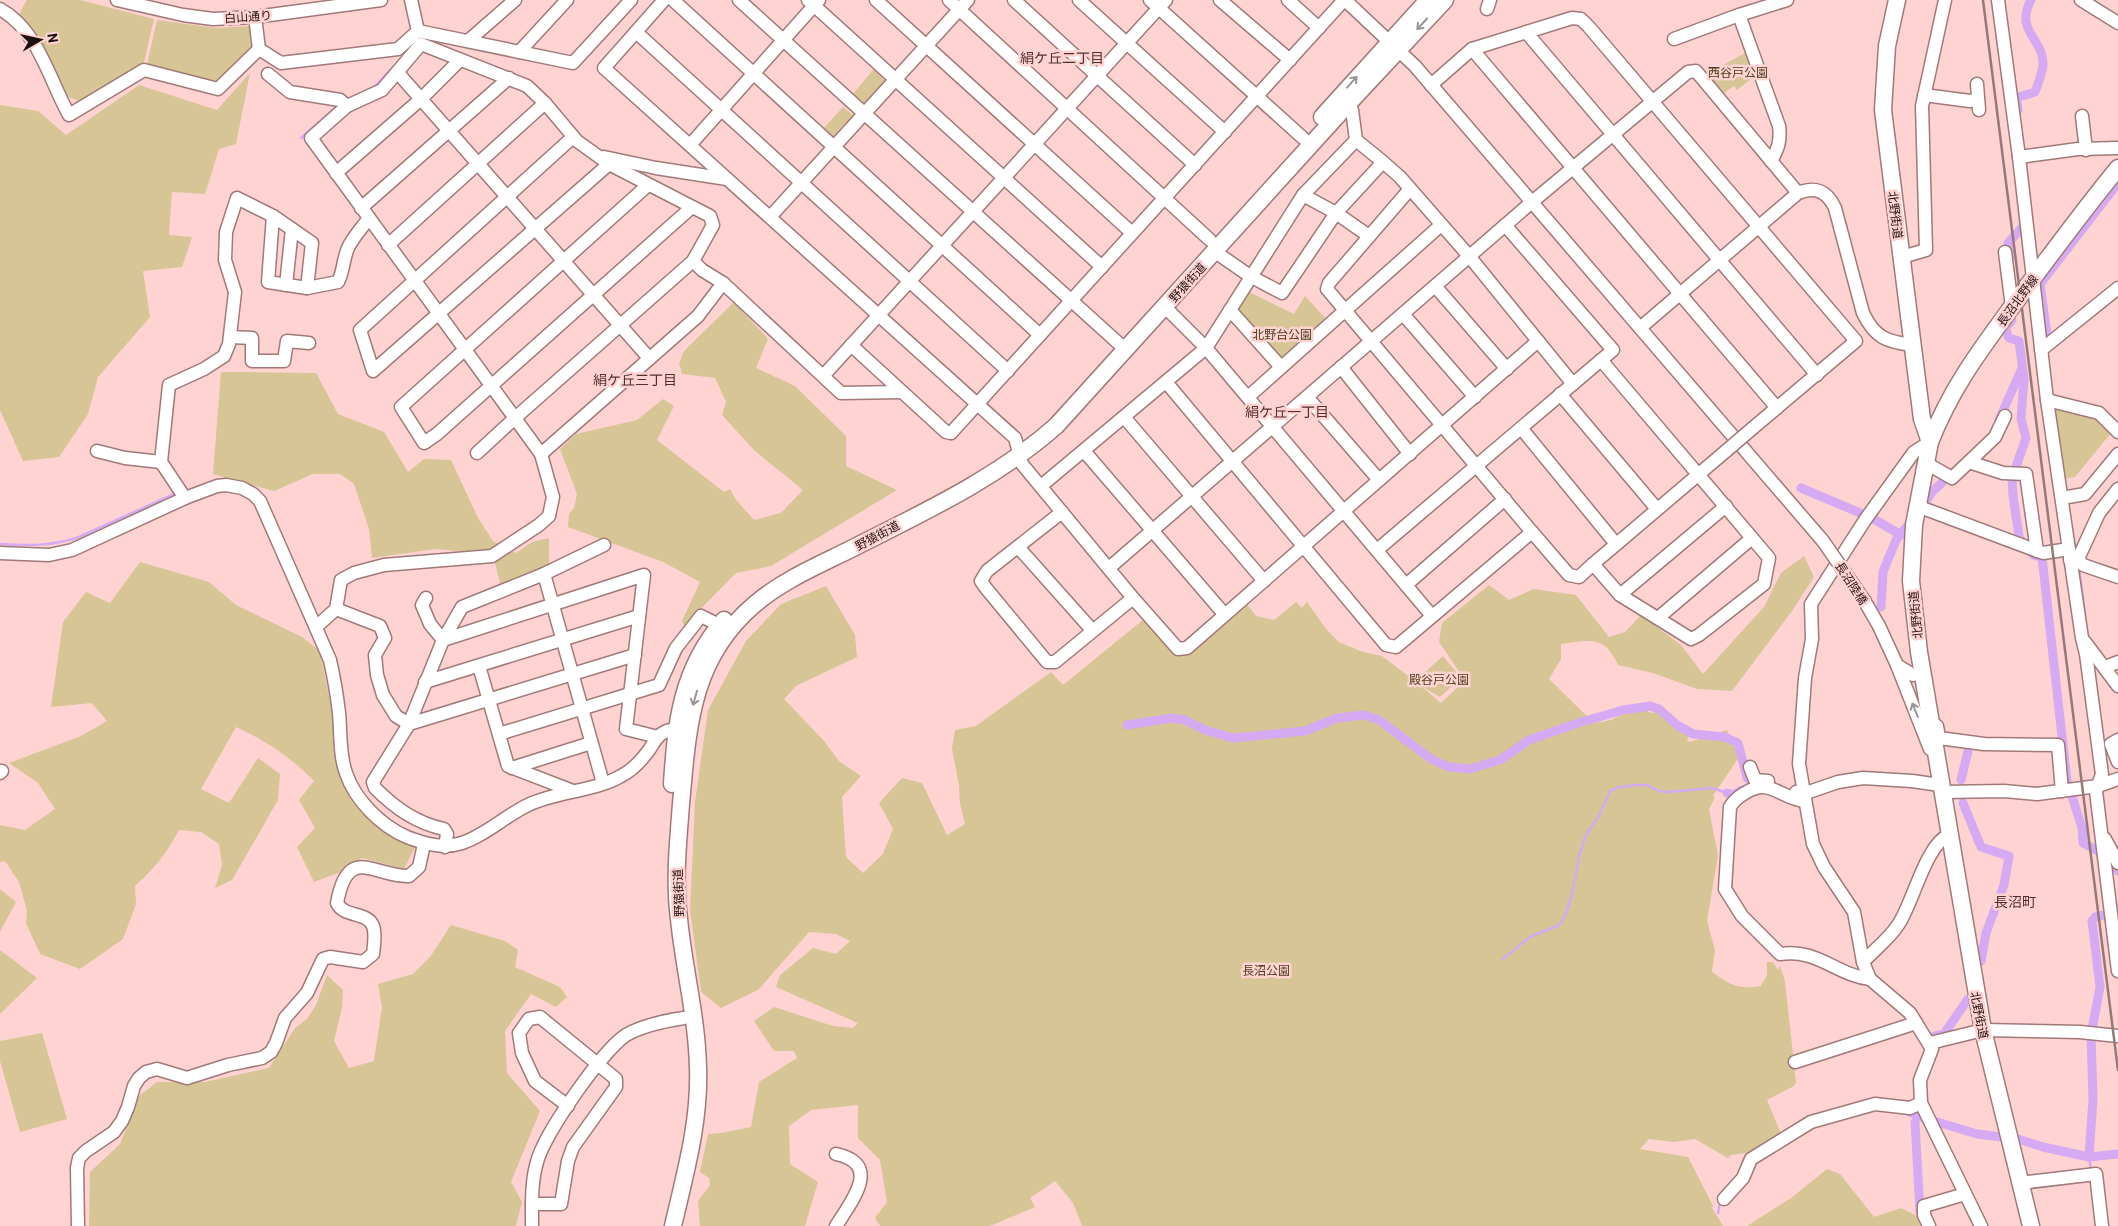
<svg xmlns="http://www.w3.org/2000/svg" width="2118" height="1226" font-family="Barlow,'Noto Sans JP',sans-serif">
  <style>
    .green { fill: #d7c595 }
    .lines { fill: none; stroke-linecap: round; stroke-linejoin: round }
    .stream { stroke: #d5aaf3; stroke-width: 2.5 }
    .canal { stroke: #d5aaf3; stroke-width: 9 }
    .minor-casing { stroke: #a07978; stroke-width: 15 }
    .major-casing { stroke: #a07978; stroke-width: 19 }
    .minor { stroke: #fff; stroke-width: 12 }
    .major { stroke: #fff; stroke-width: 16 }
    .rail { stroke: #967877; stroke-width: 2.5 }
    .minor-bridge-casing { stroke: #a07978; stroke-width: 15; stroke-linecap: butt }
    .minor-bridge { stroke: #fff; stroke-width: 12 }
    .oneway { stroke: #9b9494 }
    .labels { text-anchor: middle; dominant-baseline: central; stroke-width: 5; stroke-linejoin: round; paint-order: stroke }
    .street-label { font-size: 12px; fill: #201111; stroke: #ffd3d2 }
    .park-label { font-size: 12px; fill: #4b3f1a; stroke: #ffd3d2 }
    .neighbourhood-label { font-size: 14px; fill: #523030; stroke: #ffd3d2 }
  </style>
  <rect width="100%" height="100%" fill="#ffd3d2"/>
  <g class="green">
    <path d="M27,0h53l74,19 -10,43 -48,33 -16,6c-7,-2 -15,-5 -21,-11 -15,-17 -19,-65 -41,-74z"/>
    <path d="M157,20l59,8 36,-2 4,21 -39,38 -70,-20z"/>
    <path d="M1747,52l9,23 -19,15 -3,-4 -10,7 -17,-19z"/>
    <path d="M874,69l11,12 -18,23h-6l-9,-9z"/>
    <path d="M250,73l-14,71 -17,5 -14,45 -33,-2 -3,43 23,2 -10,30 -39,4 7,46 -52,60 -10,37 -29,43 -36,4 -23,-51v-305l38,6 28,24 73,-50 78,25z"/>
    <path d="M843,107l10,8 -22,24 -10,-8z"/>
    <path d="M1243,289l51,25 11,-18 25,27 -49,44 -51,-57z"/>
    <path d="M734,302l34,37 -12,29 39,18 51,50v30l51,24 -126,76 -35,7 -52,53 -2,-5 18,-39 -37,-20 -95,-35 1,-13 5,-6 3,-14 -17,-45 16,-15 61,-14 26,-21 11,7 -17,34 67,52 6,-3 6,11 18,20 27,-7 22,-23 -48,-39 -33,-36 4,-13 -11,-24 -33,-4 -3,-11 5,-12z"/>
    <path d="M221,372l95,1 22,41 46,18 24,40 16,-13 27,1 27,58 15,23 23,12 16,-11 17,-4v28l-48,21 -7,-28 -25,-7 -34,-3 -63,9 -3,-29 -15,-45 -14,-10h-27l-39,17 -61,-17z"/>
    <path d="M2058,408l39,9 14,16 -36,44 -11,2 -10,-68z"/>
    <path d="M1804,556l10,21 -22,34 -60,80 -35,-2 -44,-16 -35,-8c-13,-30 -29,-25 -57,-21v15l-12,20 45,44 17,-3 30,-15 9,8 6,-1 33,24 -2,4 3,2 37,-12 12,27 -26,39 2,1 -6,12 9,46 -11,66 8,29 -3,22c19,13 26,18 49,14l6,-11v-13h6l5,8 2,-4 5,15 11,101 -2,4 -27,14 14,34 -31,22 -5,-3 -14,2 -3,3 -33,-19 -21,3 -25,-3 -9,10 48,8 25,49 -1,2 11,18h-641l-9,-23 -18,-22 -25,17 5,9 -45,19h-110l-5,-8 12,-16 -7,-42 -22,-22v-33l-47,5 -22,16 1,38 28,18 -13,44h-105l-2,-25 12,-16 -1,-7 -9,-6 8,-38 13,-1 30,-6 8,-45 38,-24 -3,-7h-20l-20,-30 20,-14 59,19 20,2 5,-5 -82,-36 4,-12 33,-27 23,6 14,-13 -14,-7 -27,-2 -51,58 -37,18 -20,-16 -11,-82 5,-108 13,-92 38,-69 35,-37 45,-18 29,49 2,22 -61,29 -12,13 40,42 15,20 22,15 -19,21 4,60 17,16 20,-19 10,-25 -14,-26 23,-25 20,5 25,52 18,-11 -5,-20 -1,-19 -7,-36 3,-19 21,-4 75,-54 12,13 81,-66 33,36 5,1 64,-53 10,13 18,4 22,-18 6,6 5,-6 19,27 13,13 24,10 19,4 33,25 28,-25 18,22 -21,19 -20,-12 21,18 24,-23 -26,-38 3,-19 47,-38 20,15 25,-11 42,6 33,42 16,-5 16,-17 40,30 22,29 61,-67 17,-34z"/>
    <path d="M140,562l69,20 27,23 66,32 18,14 27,137 25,35 44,23 -12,23 -42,-11 -21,14 -27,10 -17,-35 18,-19 -16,-28 15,-19c-23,-24 -48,-40 -78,-54l-35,62 28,14 29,-45 22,16 -2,26 -46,80 -17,8 7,-23 -3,-21 -18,-12 -22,-2c-13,24 -24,38 -44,56l1,18 -13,35 -43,30 -40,-15 -14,-31 1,-12 -8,-29 -14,-21 -5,1v-37l25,5 30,-21 -17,-26 -29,-20 72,-27 26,-15 -15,-18 -41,4 12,-85 23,-30 24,11z"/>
    <path d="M0,889l16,13 -16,30z"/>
    <path d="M451,925l54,16 13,9 -3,17 45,20 7,10 -11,10 -25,-13 -26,37 2,42 33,38 -29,71 11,20 -6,24h-427l1,-54 30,-28 19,-48 18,-14h48l64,-14 26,-40 12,-9 9,-14 11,-30 16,15 -1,18 -8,33 15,27 25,-7 8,-54 -4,-23 35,-10 17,-17z"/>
    <path d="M0,950l37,28 -37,36z"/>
    <path d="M42,1033l25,86 -47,13 -20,-71v-20z"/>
    <path d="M1827,1169l13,5 34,43 27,-9 16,8 3,10h-173l44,-28z"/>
  </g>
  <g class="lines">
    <g class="stream">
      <path d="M373,88l24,-25"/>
      <path d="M301,138l36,-32"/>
      <path d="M0,544c27,2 53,2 79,-7l95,-43"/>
      <path d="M2079,568l6,46"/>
      <path d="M1503,959l27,-22 29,-12 6,-9 7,-21 7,-39 7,-21 14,-21 10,-23 9,-4 17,-2h11l12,6 9,1 44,-4 15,5"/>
      <path d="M2089,1157l2,13"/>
      <path d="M1718,1213l2,-11"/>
    </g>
    <g class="canal">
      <path d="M2018,110l-1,-10 2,-3 16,-5c3,-8 7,-18 8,-27 1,-27 -29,-33 -12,-65"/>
      <path d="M2010,257l-2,-14 20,-22"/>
      <path d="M2012,320l-7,8 4,10 10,3 5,38 -3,40 5,19 -14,40 1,18 6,40 5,11"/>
      <path d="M2047,334l-7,-50 78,-101"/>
      <path d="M1999,420l23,-52"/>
      <path d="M1801,488l71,30 29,17"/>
      <path d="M1920,510l12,-18 20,-19"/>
      <path d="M2033,555l9,2 25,224 15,47 1,15 28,15 7,13"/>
      <path d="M1881,607l2,-35 13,-32 16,-20"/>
      <path d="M1127,725l45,-7 13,2 20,10 28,8 72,-7 32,-13 27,-3 15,5 52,39 18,8 21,2 30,-9 29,-20 49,-17 45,-13 27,-4 9,3 18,16 16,9 32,3 13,6 9,35 6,5"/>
      <path d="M1961,780l8,-33"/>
      <path d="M1727,793l6,2 9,-5"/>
      <path d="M1963,803l18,44 28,9 -5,29 -18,48 -5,28"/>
      <path d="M1935,1036l9,-2 24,-35"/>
      <path d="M1905,1110l19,8"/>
      <path d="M1915,1122l5,90"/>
      <path d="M1937,1122l40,12 41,5 25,8 46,10 29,-3"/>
      <path d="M2089,1157l4,-58 -2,-64 9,-48 -8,-66 3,-4 23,-5"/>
    </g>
    <defs>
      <g id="minor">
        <path d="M117,0l66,15 30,4 42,-2 126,-17"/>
        <path d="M411,0l7,31"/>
        <path d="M664,0l-60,68 411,370 7,26 111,134 45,51 9,-1 351,-307"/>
        <path d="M673,0l367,335"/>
        <path d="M739,0l387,350"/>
        <path d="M808,0l294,267"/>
        <path d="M876,0l256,233"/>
        <path d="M949,0l261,240"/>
        <path d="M1014,0l181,165"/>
        <path d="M1079,0l146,132"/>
        <path d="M1150,0l153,138"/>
        <path d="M1220,0l70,60"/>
        <path d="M1288,0l31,28"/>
        <path d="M1345,0l70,66 408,475"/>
        <path d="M1998,0l21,157 28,243 35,238 4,16 15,113 1,7 -6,17 22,180"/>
        <path d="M2081,0l37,23"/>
        <path d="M0,9c38,21 49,70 69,106l75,-45 74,19 41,-40"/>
        <path d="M1487,9l3,-9"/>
        <path d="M255,17l4,32"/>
        <path d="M636,32l372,339"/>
        <path d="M1526,32l291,343"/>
        <path d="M1674,39l65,-24"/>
        <path d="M468,41l47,-41"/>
        <path d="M259,49l22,14 117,-14 20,-18 155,32 58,-63"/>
        <path d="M1472,49l305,359"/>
        <path d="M519,52l48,-52"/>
        <path d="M398,73l251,285"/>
        <path d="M268,74l22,18 50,8 7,6"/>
        <path d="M1977,84l2,26"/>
        <path d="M1431,85l41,-36 100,-31 9,1 8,8 267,314 -102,86"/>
        <path d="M1924,95l46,6 8,-1"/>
        <path d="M2082,116l4,34"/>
        <path d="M573,137l-213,193 13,41 236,-207"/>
        <path d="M690,145l129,-145"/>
        <path d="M604,157l52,11 71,11"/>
        <path d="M2019,157l59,-8 40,-1"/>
        <path d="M1771,161c7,-12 10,-20 8,-35l-40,-111 48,-15"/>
        <path d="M1383,162l17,15 69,79 104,128"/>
        <path d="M336,173l85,-74 39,-39"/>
        <path d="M648,185l-247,222 23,36 13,-9 255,-227"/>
        <path d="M1410,189l-81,94 -2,6 205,243"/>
        <path d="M1303,195l33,18 33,23"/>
        <path d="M361,208l148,-130"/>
        <path d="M273,216l-5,66 39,6 31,-6c6,-12 5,-23 10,-34 5,-11 14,-20 21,-30"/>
        <path d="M770,217l198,-217"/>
        <path d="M388,245l157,-142"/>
        <path d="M1214,251l36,25 32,17 54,-80 47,-51 -27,-22"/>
        <path d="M2005,252l7,55"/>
        <path d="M1902,257l24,-7 -4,-144 23,-106"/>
        <path d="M693,261l9,9 21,13"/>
        <path d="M286,285l6,-56"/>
        <path d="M1435,286l72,83"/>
        <path d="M1165,307l41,41 226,268"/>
        <path d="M1230,310l51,57"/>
        <path d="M1403,314l72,83"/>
        <path d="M1640,328l158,-135c17,-7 29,-2 37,15l28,105c12,25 24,29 50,32"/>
        <path d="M230,337l22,1v23h32l3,-20 22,2"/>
        <path d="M851,345l95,87 5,1"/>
        <path d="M2041,350l77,-62"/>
        <path d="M1341,367l69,87"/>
        <path d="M824,375l342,-375"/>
        <path d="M1166,382l220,263 10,2 136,-115 37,43 10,2 14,-13 27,31 71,44 8,-4 65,-51 5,-26 -168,-198"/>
        <path d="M1560,394l97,115"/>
        <path d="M1248,397l193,-172"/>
        <path d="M1307,397l72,83"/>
        <path d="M2047,400l52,13 19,19"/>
        <path d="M1124,417l140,164"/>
        <path d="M1521,428l95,116"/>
        <path d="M951,433l393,-433"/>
        <path d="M1930,442l-16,10 -49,68 -54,84 1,35 -7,39 -6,86 14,80 11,23 30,45 9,50 7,17 40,34 22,36 -12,31 1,23 60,123"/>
        <path d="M97,451l28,7 36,4 8,-77 35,-16 20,-13 5,-12 6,-52 -10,-32 1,-28 11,-34 36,18 39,27 -5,45"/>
        <path d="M1084,451l141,164"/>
        <path d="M541,454l157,-138 25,-33 118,110 61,-1"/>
        <path d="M161,462l24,36"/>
        <path d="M1969,462l34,11 23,1 11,77"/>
        <path d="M1926,463l26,15 43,-41 10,-21"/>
        <path d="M1041,486l165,-138 97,-153 53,-55 -4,-30 -5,-5"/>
        <path d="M2062,498l23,-4 33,-40"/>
        <path d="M1917,506l126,47 26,-4"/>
        <path d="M1062,512l-75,59 -6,10 4,6 62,75h8l78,-64"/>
        <path d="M1018,547l74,83"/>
        <path d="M1377,550l236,-200 -108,-125"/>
        <path d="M0,553l49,2 23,-5 113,-52 32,-12 9,-1 16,3 11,6 7,7 70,159c4,18 7,35 9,53 2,19 0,41 7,60 9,27 35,53 61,64 18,7 36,12 55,6 24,-8 43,-27 66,-38 29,-14 65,-13 93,-29 12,-6 20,-15 28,-26 4,-5 7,-14 14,-17 6,-4 14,-4 22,-4"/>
        <path d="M2078,559l21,-46 19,-24"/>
        <path d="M2070,560l8,-1 5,6 35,12"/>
        <path d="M1593,564l133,-113"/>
        <path d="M1109,568l423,-366 156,-130 8,-1 102,122"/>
        <path d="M544,574l59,209"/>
        <path d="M1406,585l99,-86"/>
        <path d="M1620,595l106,-89"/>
        <path d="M426,598l-4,7 8,19 13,16"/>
        <path d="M336,609l44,17 5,12 -10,17 2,20 6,20 13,21 13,8 34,-84 19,-33 82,-33 60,-29"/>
        <path d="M1658,618l94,-80"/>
        <path d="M1879,626l18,39 16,10 9,-2"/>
        <path d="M316,627l20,-18 5,-29 13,-7 30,-8 108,-9 47,-31 10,-9 4,-19 -12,-43 -230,-316 36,-32 35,-16 39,-46 106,42 18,17 32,38 32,23 101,52 3,9 -20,36 -178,157 -38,35"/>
        <path d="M443,640l201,-65 -18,154 32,8"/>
        <path d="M2085,642l33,44"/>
        <path d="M1897,665l33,84"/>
        <path d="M479,666l29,100 65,25"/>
        <path d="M2105,667l13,-5"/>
        <path d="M425,682l214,-66"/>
        <path d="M1937,726l2,12 45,6 74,1 4,46"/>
        <path d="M499,734l160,-49 17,-37 25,-32 18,9"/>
        <path d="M2118,740l-7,4 7,18"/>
        <path d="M1750,767l5,13 13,1"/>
        <path d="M512,768l79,-25"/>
        <path d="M0,773l2,-2"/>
        <path d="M1796,792l7,2 35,-12 25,-4 49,3 28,4"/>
        <path d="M1942,792l62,-1 33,3 61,-8 20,-7"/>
        <path d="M1805,801c-27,-3 -34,-24 -60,-8 -7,4 -11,7 -15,14l-5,82 17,27 38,38c37,-6 56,21 90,25"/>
        <path d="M2105,839l13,24"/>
        <path d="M445,847l2,-13 -3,-5c-28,-6 -49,-21 -69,-41l-2,-6 36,-58 226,-69"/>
        <path d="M1863,962c11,-12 26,-23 35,-37 15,-21 27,-80 51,-90"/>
        <path d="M1930,1043l53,-13 97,2 38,4"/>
        <path d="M1795,1062l121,-39"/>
        <path d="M836,1154c47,10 15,48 0,72"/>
        <path d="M2020,1183l76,-9 6,52"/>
        <path d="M1724,1199l19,-21 8,-19 60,-37 64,-18 35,4 11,-5"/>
        <path d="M532,1204h29l7,-43 5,-14 43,-60v-8l-76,-62 -11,2 -10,14 3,20 13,28 33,25"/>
        <path d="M78,1226l-1,-58 2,-10 7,-7 28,-19 8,-11 6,-14 6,-21 5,-8 7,-6 11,-3 30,9 41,-13 34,-7 9,-6 5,-9 9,-25 22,-25 16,-34 7,-2 33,5 10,-8c1,-8 3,-20 0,-28 -6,-15 -29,-8 -36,-23 11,-60 37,-26 72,-27l10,-9 5,-23"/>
        <path d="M532,1226c0,-21 -1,-44 5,-64 7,-28 65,-111 89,-127 17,-10 38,-14 58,-17"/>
        <path d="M1929,1226l-5,-11v-9l41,-12"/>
      </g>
      <g id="major">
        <path d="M1897,0l-10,46 -4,64 39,309 8,23 -16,83 -3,56 8,71 64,378 48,196"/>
        <path d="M1322,117l106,-117"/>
        <path d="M1930,442c21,-53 48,-89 81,-134 35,-47 70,-95 107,-140"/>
        <path d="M672,784c4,-62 9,-114 52,-164"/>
        <path d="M673,1226c12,-52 27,-104 25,-158 -1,-50 -14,-99 -19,-149 -5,-38 -1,-76 2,-115 7,-78 10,-146 74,-200 28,-24 64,-39 96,-55 71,-36 145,-70 205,-123l291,-321 98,-105"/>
      </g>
    </defs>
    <use href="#minor" class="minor-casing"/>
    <use href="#major" class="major-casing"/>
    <use href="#minor" class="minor"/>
    <use href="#major" class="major"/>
    <path class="rail" d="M1983,0l135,1070"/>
    <defs>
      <g id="minor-bridge">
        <path d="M1726,451l28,-24"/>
        <path d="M1823,541l41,59 15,26"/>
      </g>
    </defs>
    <use href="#minor-bridge" class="minor-bridge-casing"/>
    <use href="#minor-bridge" class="minor-bridge"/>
  </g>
  <defs><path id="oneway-shaft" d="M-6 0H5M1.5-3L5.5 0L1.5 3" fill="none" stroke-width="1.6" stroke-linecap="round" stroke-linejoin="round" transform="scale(1.25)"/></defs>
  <g class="oneway">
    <use href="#oneway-shaft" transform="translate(1422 24) rotate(133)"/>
    <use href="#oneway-shaft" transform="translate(1352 82) rotate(-48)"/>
    <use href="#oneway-shaft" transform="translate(695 698) rotate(106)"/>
    <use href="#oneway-shaft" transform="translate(1915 710) rotate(-112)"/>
  </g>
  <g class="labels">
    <g class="street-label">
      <text transform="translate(248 16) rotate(-4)">白山通り</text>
      <text transform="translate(1896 215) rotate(83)">北野街道</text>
      <text transform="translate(1187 282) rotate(-48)">野猿街道</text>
      <text transform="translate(2017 300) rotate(-54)">長沼北野線</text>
      <text transform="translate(877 535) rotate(-28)">野猿街道</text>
      <text transform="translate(1852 583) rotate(57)">長沼陸橋</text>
      <text transform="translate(1915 615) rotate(-96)">北野街道</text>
      <text transform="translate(678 893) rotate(-92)">野猿街道</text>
      <text transform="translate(1980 1015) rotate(79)">北野街道</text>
    </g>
    <g class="park-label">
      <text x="1738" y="72">西谷戸公園</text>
      <text x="1282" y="334">北野台公園</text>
      <text x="1439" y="679">殿谷戸公園</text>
      <text x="1266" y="970">長沼公園</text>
    </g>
    <g class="neighbourhood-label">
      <text x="1062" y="57">絹ケ丘二丁目</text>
      <text x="635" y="379">絹ケ丘三丁目</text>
      <text x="1287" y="411">絹ケ丘一丁目</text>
      <text x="2015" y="901">長沼町</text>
    </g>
  </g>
  <g transform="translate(40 40) rotate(81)" stroke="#ffd3d2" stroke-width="4" paint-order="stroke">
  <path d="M0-4L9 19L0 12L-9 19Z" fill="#201111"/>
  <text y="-8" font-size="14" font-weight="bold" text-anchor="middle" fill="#201111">N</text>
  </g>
</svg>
